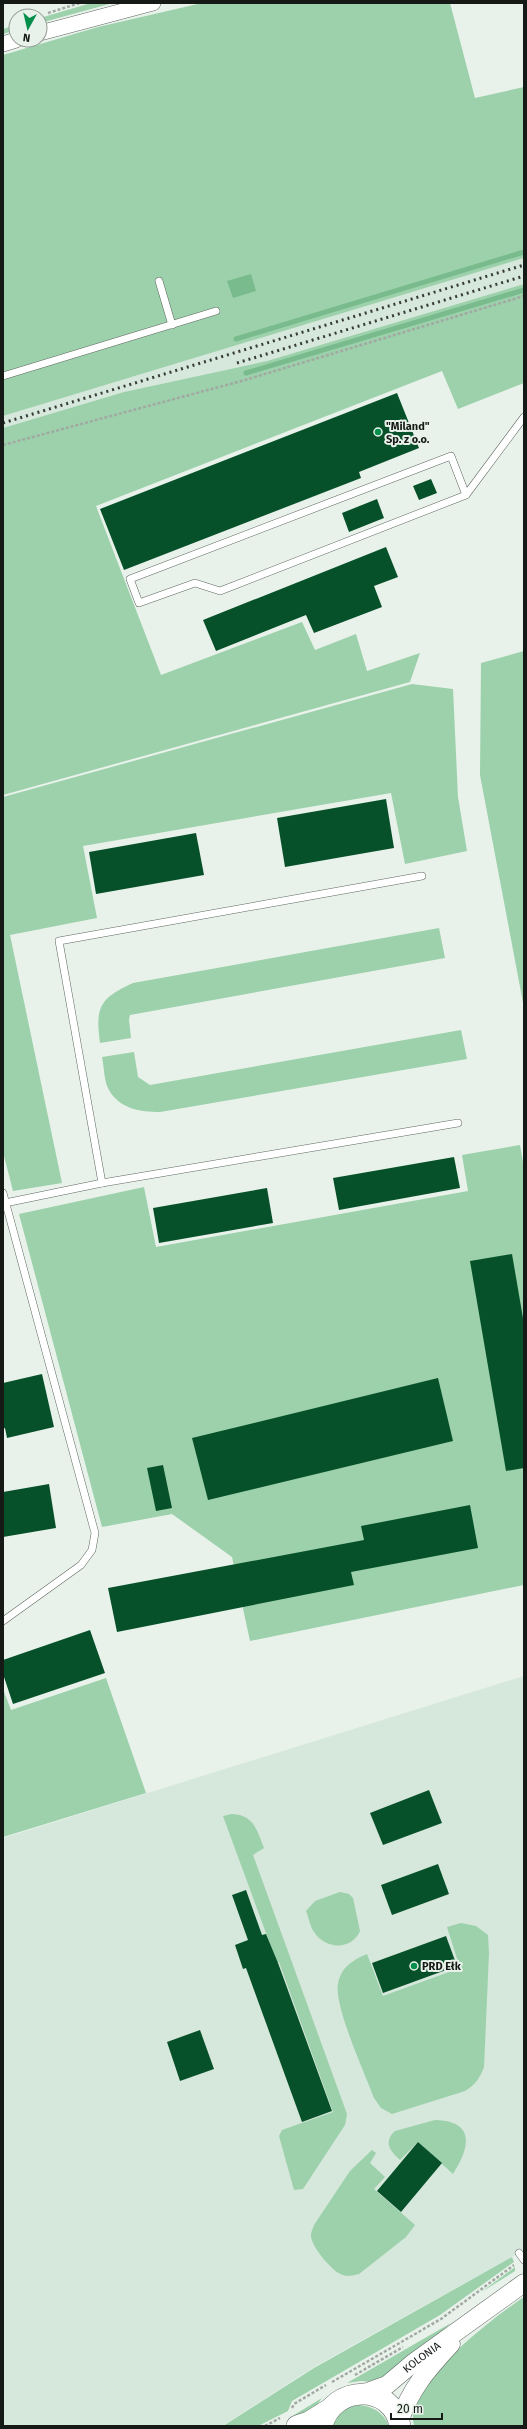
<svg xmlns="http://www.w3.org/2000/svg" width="527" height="2429" font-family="'Fira Sans',sans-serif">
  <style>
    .built { fill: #d6e7db }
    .green { fill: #9cd1ab }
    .water { fill: #79bb8d }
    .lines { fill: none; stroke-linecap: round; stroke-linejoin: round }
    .stream { stroke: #79bb8d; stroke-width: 5 }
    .building { fill: #07512a }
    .service-casing { stroke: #5f6861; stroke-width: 8 }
    .minor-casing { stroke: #5f6861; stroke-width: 16 }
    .tertiary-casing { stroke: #5f6861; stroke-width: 19 }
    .secondary-casing { stroke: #5f6861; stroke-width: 22 }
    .path { stroke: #a1a9a2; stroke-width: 2.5; stroke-dasharray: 3 2; stroke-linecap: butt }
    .service { stroke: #fff; stroke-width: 7 }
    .minor { stroke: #fff; stroke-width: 15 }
    .tertiary { stroke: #fff; stroke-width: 18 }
    .secondary { stroke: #fff; stroke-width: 21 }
    .rail { stroke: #373c38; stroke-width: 3; stroke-dasharray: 2 4; stroke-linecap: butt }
    .poi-dot { fill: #048e4c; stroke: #e8f2ea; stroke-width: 1.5 }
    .labels { text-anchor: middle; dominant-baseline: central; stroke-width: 4; stroke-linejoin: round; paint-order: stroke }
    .poi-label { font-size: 11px; font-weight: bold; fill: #161a17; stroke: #e8f2ea; text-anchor: start }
    .street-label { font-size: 11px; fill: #161a17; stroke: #e8f2ea }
  </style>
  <rect width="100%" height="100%" fill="#e8f2ea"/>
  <g class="built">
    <path d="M524,258v26l-257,77 -143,31 -121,36v-12z"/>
    <path d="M524,1676v574l-210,117 -92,59h-219v-588z"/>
  </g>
  <g class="green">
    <path d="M91,3h22l-73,20v-5z"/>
    <path d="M202,3h248l25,95 49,-11v171l-521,158v-361l95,-28z"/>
    <path d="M16,25v5l-13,4v-5z"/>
    <path d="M524,284v99l-66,26 -16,-38 -346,135 65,169 141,-53 13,28 41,-16 11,37 53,-18 -10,29 -407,113v-367l121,-36 143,-31z"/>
    <path d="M524,651v357l-44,-233 1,-112z"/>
    <path d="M412,684l41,5 5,108 9,54 -62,13 -14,-71 -308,53 14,72 -87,17 52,248 -49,8 -10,-39v-355z"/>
    <path d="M439,928l6,30 -315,57 -1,5 2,18 -31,5c-5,-36 0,-45 33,-60z"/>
    <path d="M461,1030l6,29 -307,53c-20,0 -40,-3 -51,-22 -5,-8 -5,-24 -7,-33l32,-5 4,25 12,8z"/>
    <path d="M520,1145l4,23v417l-274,56 -18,-84 -60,-43 -70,13 -83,-313 125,-27 12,60 312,-56 -6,-36z"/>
    <path d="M106,1678l40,115 -143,44v-148l8,21z"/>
    <path d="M232,1814c22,1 25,16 32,34l-11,7 94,259 -2,11 -42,64 -9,1 -15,-54 3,-6 51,-18 -54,-150 -2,1 -54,-147z"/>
    <path d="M340,1892l9,2 4,4 7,33c-9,20 -35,18 -46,1 -4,-6 -5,-14 -8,-21l9,-10z"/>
    <path d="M461,1923l15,3 12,9 1,18 -5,114c-4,11 -9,18 -19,24l-73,23 -11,-6 -7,-10c-9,-25 -40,-91 -36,-114 3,-17 15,-24 29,-30l16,42 77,-28 -13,-41z"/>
    <path d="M435,2120c41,1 35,28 18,54l-35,-32 -18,18c-10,-9 -17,-18 -5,-29z"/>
    <path d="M372,2150l4,3 -6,10 15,14 -11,12 41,36 -9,12 -47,37c-5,1 -10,3 -16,1 -10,-2 -33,-30 -32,-40 0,-3 2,-7 3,-10l36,-54z"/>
    <path d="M512,2257l2,5 -74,53 -148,86 -4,10 -30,15h-35l91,-58z"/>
    <path d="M515,2267v4l-35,22z"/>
    <path d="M524,2297v129h-110c-2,-10 -2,-20 3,-30 21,-34 74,-77 107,-99z"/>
    <path d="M451,2323l-64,54 -13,5 -13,-1 -14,2z"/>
    <path d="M322,2398l-8,11 -19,10 -1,-4z"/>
    <path d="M359,2405c14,1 25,8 30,21h-58c7,-12 14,-19 28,-21z"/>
  </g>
  <path class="water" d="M251,274l5,17 -23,7 -6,-17z"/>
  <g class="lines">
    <g class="stream">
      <path d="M236,339l288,-87"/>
      <path d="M246,373l278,-83"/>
    </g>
  </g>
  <g class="building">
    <path d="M397,393l22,55 -60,24 2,6 -237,92 -24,-61z"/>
    <path d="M431,479l6,14 -18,7 -6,-14z"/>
    <path d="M377,499l7,19 -35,14 -7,-19z"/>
    <path d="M386,547l12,30 -24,9 8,21 -68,26 -8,-18 -90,36 -13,-31z"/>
    <path d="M386,799l8,49 -109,19 -8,-49z"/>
    <path d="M196,833l8,42 -108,19 -7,-42z"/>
    <path d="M454,1157l6,31 -121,22 -6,-32z"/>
    <path d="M267,1188l6,35 -114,20 -6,-35z"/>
    <path d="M512,1254l12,70v144l-18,3 -36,-210z"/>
    <path d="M42,1374l12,53 -47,11 -2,-10 -2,1v-46z"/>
    <path d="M438,1378l15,63 -245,59 -16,-62z"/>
    <path d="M163,1465l9,43 -16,3 -9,-43z"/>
    <path d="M49,1484l7,44 -53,9v-45z"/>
    <path d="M470,1505l8,43 -127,24 3,13 -237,47 -9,-44 256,-48 -3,-14z"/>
    <path d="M90,1630l15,43 -92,31 -10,-30v-14z"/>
    <path d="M429,1790l13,33 -59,22 -13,-32z"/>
    <path d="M438,1864l11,30 -57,21 -11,-30z"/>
    <path d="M246,1890l16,45 4,-1 12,29 54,148 -30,11 -56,-154 -3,1 -8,-24 13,-5 -16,-45z"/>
    <path d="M446,1936l11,30 -74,27 -11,-30z"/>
    <path d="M200,2030l14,39 -34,12 -13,-39z"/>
    <path d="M418,2142l24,21 -41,49 -24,-21z"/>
  </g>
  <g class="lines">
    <defs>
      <g id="service">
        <path d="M159,281l13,44"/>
        <path d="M3,376l213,-65"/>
        <path d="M466,495l-15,-39 -321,123 9,24 56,-20 25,8 246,-96 58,-78"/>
        <path d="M102,1183l-43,-242 363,-65"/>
        <path d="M3,1193l92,340 -3,17 -11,15 -78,56"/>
        <path d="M5,1203l97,-20 356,-60"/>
        <path d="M519,2253l5,7"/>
      </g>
      <g id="minor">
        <path d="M40,33l113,-30"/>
        <path d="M3,44l13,-4"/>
      </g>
      <g id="tertiary">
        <path id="s1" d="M362,2394l25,-9 26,-22 111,-80"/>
        <path d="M399,2422c12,-34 28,-52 52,-78"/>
      </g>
      <g id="secondary">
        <path d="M297,2426l12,-4 21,-13"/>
        <path d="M322,2426c10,-42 71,-43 78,0"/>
      </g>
    </defs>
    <use href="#service" class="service-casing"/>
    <use href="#minor" class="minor-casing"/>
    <use href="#tertiary" class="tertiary-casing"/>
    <use href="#secondary" class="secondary-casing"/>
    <g class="path">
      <path d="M48,13l32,-10"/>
      <path d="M3,445l242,-65 279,-84"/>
      <path d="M355,2375l48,-28"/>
      <path d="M332,2382l109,-63 73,-54"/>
      <path d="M292,2408l2,-4 32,-19"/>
      <path d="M265,2426l15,-8"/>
    </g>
    <use href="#service" class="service"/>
    <use href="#minor" class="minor"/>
    <use href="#tertiary" class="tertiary"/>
    <use href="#secondary" class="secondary"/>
    <g class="rail">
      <path d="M237,363l287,-87"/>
      <path d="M3,423l521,-158"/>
    </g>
  </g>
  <g class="poi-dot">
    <circle cx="378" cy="432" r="4"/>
    <circle cx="414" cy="1966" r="4"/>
  </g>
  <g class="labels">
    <g class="poi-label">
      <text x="386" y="426">"Miland"<tspan x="386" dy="13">Sp. z o.o.</tspan></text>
      <text x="422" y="1966">PRD Ełk</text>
    </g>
    <g class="street-label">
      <text stroke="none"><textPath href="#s1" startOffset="71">KOLONIA</textPath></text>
    </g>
  </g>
  <rect width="527" height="2429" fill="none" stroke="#161a17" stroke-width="8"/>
  <g transform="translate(28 28) rotate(188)"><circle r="19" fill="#e8f2ea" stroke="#949c96"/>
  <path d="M0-3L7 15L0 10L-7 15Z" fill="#048e4c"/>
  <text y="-6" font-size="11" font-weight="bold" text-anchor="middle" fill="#161a17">N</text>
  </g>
  <path d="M391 2413v6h51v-6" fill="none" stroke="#161a17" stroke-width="2"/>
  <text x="397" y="2413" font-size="12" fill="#161a17" stroke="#e8f2ea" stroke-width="3" paint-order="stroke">20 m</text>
</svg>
